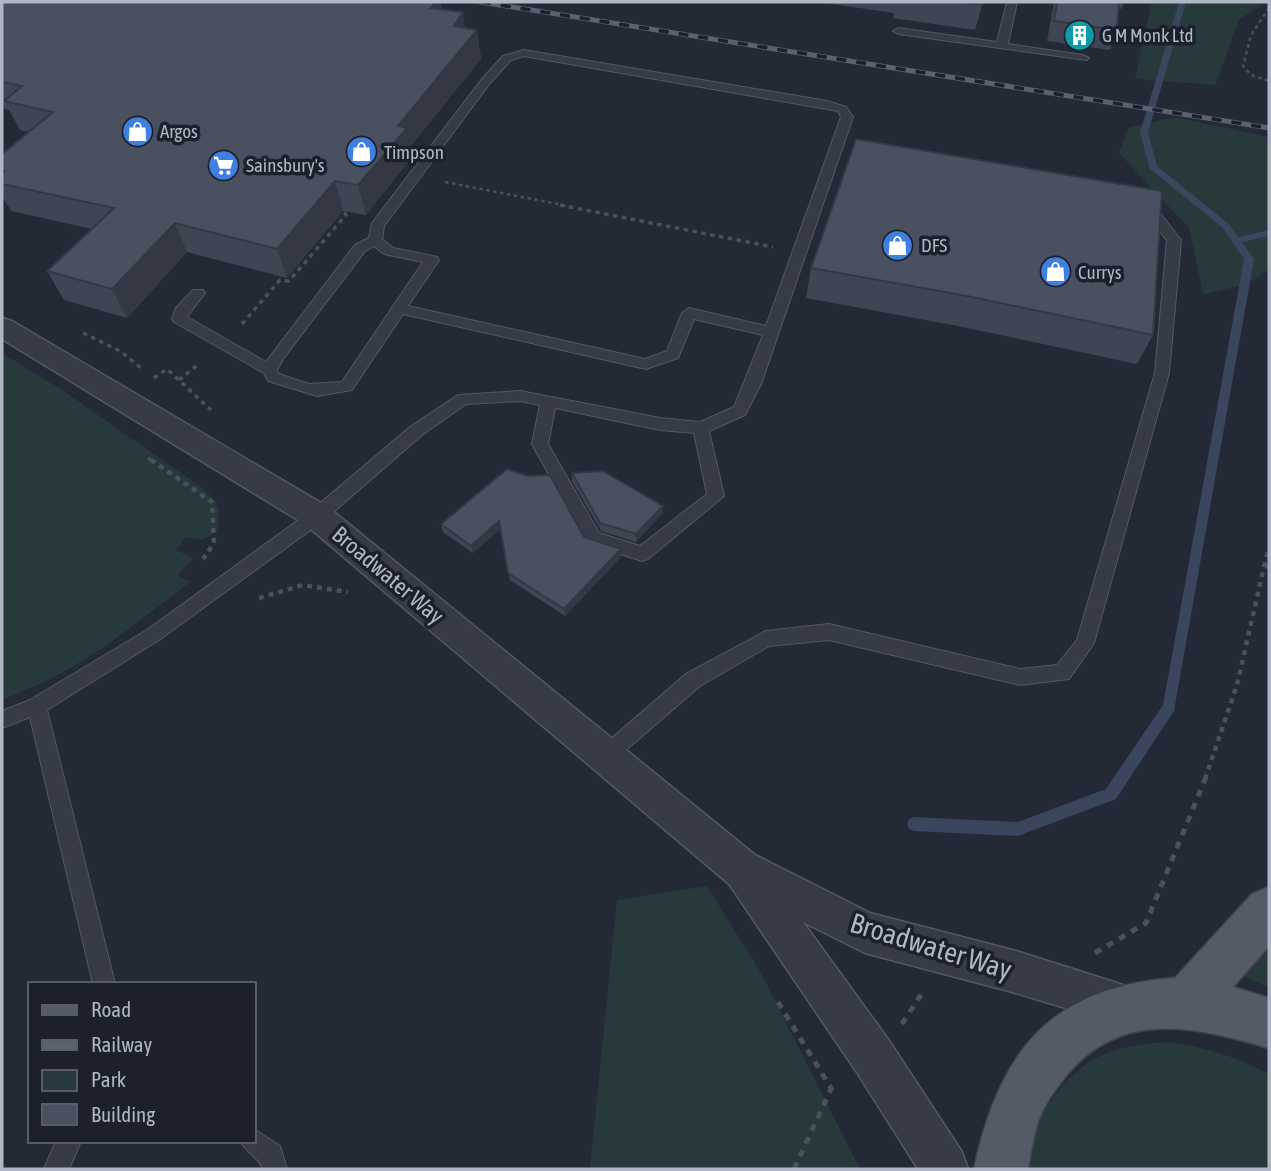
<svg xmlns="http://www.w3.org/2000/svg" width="1271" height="1171" font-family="'Asap Condensed',sans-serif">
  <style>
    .green { fill: #28393b }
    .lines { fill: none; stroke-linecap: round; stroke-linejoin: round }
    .stream { fill: #39465d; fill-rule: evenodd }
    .lane-casing { stroke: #535964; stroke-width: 2 }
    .street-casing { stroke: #535964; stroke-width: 3 }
    .primary-casing { stroke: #3f4450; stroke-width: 3 }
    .path-far3 { stroke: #465458; stroke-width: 2.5; stroke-dasharray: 3.5 3.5; stroke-linecap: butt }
    .path-far2 { stroke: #465458; stroke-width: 3.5; stroke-dasharray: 4.5 4.5; stroke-linecap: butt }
    .path-far1 { stroke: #465458; stroke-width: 4.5; stroke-dasharray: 5 5; stroke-linecap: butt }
    .path { stroke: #465458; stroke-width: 5; stroke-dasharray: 7 7; stroke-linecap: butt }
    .lane { fill: #363b46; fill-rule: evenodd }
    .street { fill: #363b46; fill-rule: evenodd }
    .primary { fill: #545a66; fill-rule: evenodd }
    .rail-casing { stroke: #5a616f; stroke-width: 5 }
    .rail { stroke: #1b202b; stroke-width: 3.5; stroke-dasharray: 10; stroke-linecap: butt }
    .wall { fill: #3f4552 }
    .shaded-wall { fill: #333842 }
    .building { fill: #49505f; stroke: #333842; stroke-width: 2 }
    .labels { text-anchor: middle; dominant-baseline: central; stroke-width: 7; stroke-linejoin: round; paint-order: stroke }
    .far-poi-label { font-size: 19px; fill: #b0b6c3; stroke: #1b202b; text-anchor: start }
    .street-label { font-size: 23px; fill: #b0b6c3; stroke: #1b202b }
    .near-street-label { font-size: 28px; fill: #b0b6c3; stroke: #1b202b }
  </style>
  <rect width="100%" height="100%" fill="#232935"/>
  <g class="green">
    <path d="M1152,2h113l-26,18 -24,65 -80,-6z"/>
    <path d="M1174,117l95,20v132l-24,16 -42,9 -14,-66 -70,-75 9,-25z"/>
    <path d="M2,353l63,39 133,93c20,16 24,20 19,46l-14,9 -17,-3 -10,13 18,8 -16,17 12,7c-59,45 -116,94 -188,117z"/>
    <path d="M707,886l54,87 99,196h-270l27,-269z"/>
    <path d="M1269,940v47l-26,-11z"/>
    <path d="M1167,1042c38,5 68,14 102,32v95h-244c4,-45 35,-94 77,-114 20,-9 43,-11 65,-13z"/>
  </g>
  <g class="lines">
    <path class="stream" d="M1179,2h7l-38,131 9,33 72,58 9,13 31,-7v6l-27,6 12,17 -80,452 -58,88 -98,37 -104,-5 -5,-2 -2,-5 2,-5 5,-2 104,5 88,-33 57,-84 81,-446 -21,-31 -73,-59 -10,-36z"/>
    <defs>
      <g id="lane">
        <path d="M1007,2h10l-9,42 75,11 6,3 -2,2 -189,-26 -5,-3 5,-3 99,14z"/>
        <path d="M524,50l303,51 19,6 7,10 -92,267 -16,31 -36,16 15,65 -76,63 -6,2 -55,-18 -55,-99 8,-39 -20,-4 -54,3 -44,31 -99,86 -164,119 -112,70 68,274h-22l-63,-267 -28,11v-17l28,-11 117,-70 164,-119 99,-84 48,-32 62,-4 140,27 40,4 34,-15 29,-72 -69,-16 -16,39 -32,11 -243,-55 -51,76 -35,6 -49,-15 -4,-8 -90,-51 -2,-3 4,-11 17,-18h10l2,3 -18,24 79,45 89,-117 14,-7 3,-15 110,-144 21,-23zM524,56l314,55 3,6 -75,209 -77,-18 -7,5 -15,38 -22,8 -237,-53 31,-46 -2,-3 -44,-9 -11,-9 2,-13 106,-143 21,-23zM374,246l10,8 39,8 -81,120 -33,2 -30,-10 -2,-4 6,-11 82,-108zM555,408l105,22 34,3 13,61 -67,52 -41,-13 -51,-89z"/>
        <path d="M1142,204l17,8 22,28 -12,133 -75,270 -25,36 -49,6 -191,-45 -60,6 -69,40 -88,76 -7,3 -7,-3 -3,-6 3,-6 88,-76 80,-43 63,-7 191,45 37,-4 20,-25 78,-267 12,-133 -18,-22 -12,-7v-6z"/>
        <path d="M254,1129l26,17 7,23h-24c-4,-12 -17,-16 -22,-28h13z"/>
        <path d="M56,1141h25l-12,28h-25z"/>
      </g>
      <path id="street" d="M2,318l10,3 316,186 427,348 115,58 146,38 126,40 6,15 -6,15 -15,6 -111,-34 -151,-40 -62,-31 87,120 72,110 6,17h-50l-60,-95 -129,-190 -423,-359 -304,-186z"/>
      <path id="primary" d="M1269,887v59l-36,41 36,11v50c-73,-21 -147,-40 -203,28 -11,14 -22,28 -28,46 -5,15 -7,32 -10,47h-54c25,-117 76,-182 201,-191l77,-84z"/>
    </defs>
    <use href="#lane" class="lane-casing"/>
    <use href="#street" class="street-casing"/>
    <use href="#primary" class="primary-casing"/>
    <g class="path-far3">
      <path d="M1269,8l-18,27 -8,31 8,9 18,6"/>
      <path d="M445,182l123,24"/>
    </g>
    <g class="path-far2">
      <path d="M560,205l213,42"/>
      <path d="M242,324l38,-44 9,1 57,-66 -3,-4"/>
      <path d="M83,333l37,18 21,17"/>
      <path d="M154,378l13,-9 44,41"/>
      <path d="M179,380l21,-17"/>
      <path d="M148,458l5,4"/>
    </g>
    <g class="path-far1">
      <path d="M151,460l61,42 2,41 -11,16"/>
      <path d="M1264,567l5,-20"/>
      <path d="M259,598l44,-13 45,7"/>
      <path d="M1205,779l32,-94 26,-114 6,-8"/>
    </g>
    <g class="path">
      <path d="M1095,953l51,-30 60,-146"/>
      <path d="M778,1002l53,86"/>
      <path d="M902,1024l22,-34"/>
      <path d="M794,1169l38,-82"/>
    </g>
    <use href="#lane" class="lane"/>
    <use href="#street" class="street"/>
    <use href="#primary" class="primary"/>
    <defs>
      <path id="rail" d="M481,2l788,126"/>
    </defs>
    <use href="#rail" class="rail-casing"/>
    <use href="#rail" class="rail"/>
  </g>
  <g class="wall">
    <path d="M2,2h438l1,7 24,19 12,2 4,29 -71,88 2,10 -46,58 -23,-4 -56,67 -100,-26 -60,66 -63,-18 -17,-29 45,-42 -81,-18 -9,-15v-42l26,-22 -8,-2 -11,-20 -7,-2z"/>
    <path d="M818,2h165l-8,28 -82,-12 1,-5z"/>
    <path d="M1054,2h70l-3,7h-2l-2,21 -7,20 -63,-9z"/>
    <path d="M856,139l297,196 -16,29 -179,-38 -152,-28 5,-30z"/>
    <path d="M572,473l91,40 -27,29 -35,-11 -29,-50z"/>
    <path d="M528,476l56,61 37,12v8l-56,59 -55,-36 -10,-51 -27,24 -30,-21 -2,-8z"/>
  </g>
  <g class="shaded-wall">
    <path d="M436,2h4l4,24 -13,-18z"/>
    <path d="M463,12l4,29 10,-11 4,29 -71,88 2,10 -46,58 -8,-30z"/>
    <path d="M335,181l8,30 -56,67 -10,-29z"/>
    <path d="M175,223l12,29 -60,66 -15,-29z"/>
    <path d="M663,506v7l-27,29v-8z"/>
    <path d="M499,521l1,8 -27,24 -2,-7z"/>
    <path d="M621,549v8l-56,59 -1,-7z"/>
  </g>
  <g class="building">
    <path d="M2,2h434l-5,6 32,4 -9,14 23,4 -79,96 9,2 -49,57 -23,-4 -58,68 -102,-26 -63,66 -65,-18 67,-63 -112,-24v-10l3,-3 -3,-1v-16l51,-42 -49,-11 18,-15 -20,-4z"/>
    <path d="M961,2h22l-1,3z"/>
    <path d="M1057,2h62l-2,28 -63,-9z"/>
    <path d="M856,139l306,52 -9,144 -186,-39 -156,-28z"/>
    <path d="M507,469l21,7 22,-1 34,62 37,12 -57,60 -56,-36 -9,-52 -28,25 -30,-22z"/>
    <path d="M603,471l60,35 -27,28 -36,-11 -28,-50z"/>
  </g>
  <defs>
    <symbol id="building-disc" viewBox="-11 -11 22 22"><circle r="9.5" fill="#0f9aa8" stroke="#1b202b"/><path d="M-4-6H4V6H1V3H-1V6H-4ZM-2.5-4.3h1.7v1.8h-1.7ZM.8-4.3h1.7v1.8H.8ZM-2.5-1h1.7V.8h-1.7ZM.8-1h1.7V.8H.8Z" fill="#fff"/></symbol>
    <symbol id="shop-disc" viewBox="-11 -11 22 22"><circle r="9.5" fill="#3f7fe0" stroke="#1b202b"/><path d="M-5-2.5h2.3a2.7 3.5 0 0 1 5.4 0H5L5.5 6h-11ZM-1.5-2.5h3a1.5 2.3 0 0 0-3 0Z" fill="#fff"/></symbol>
    <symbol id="supermarket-disc" viewBox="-11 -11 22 22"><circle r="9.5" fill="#3f7fe0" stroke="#1b202b"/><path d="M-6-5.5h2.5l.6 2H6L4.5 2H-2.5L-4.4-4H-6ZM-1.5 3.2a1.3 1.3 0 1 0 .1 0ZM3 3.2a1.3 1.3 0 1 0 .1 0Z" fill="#fff"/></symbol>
  </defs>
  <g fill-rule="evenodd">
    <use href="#building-disc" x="1062" y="18" width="35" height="35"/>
    <use href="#shop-disc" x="120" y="114" width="35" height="35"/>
    <use href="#shop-disc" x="344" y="134" width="35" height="35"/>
    <use href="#supermarket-disc" x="206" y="148" width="35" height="35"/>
    <use href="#shop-disc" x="880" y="228" width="35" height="35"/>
    <use href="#shop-disc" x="1038" y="254" width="35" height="35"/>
  </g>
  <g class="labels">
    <g class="far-poi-label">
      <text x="1102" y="35">G M Monk Ltd</text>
      <text x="160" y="131">Argos</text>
      <text x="384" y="152">Timpson</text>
      <text x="246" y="165">Sainsbury's</text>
      <text x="921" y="245">DFS</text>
      <text x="1078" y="272">Currys</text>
    </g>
    <g class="street-label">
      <text transform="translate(388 575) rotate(40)">Broadwater Way</text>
    </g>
    <g class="near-street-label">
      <text transform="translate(931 946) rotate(17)">Broadwater Way</text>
    </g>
  </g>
  <rect width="1271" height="1171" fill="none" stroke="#b0b6c3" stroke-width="7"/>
  <rect x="28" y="982" width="228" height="161" fill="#1b202b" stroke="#575c68" stroke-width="2"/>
  <rect x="42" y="1005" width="35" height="10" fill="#545a66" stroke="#575c68" stroke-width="2"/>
  <text x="91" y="1017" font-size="21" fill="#b0b6c3">Road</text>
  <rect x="42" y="1040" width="35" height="10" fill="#5a616f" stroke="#575c68" stroke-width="2"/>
  <text x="91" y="1052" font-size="21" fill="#b0b6c3">Railway</text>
  <rect x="42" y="1070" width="35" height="21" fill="#28393b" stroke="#575c68" stroke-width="2"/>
  <text x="91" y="1087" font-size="21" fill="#b0b6c3">Park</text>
  <rect x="42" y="1104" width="35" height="21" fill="#49505f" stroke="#575c68" stroke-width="2"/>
  <text x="91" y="1122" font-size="21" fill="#b0b6c3">Building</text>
</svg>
